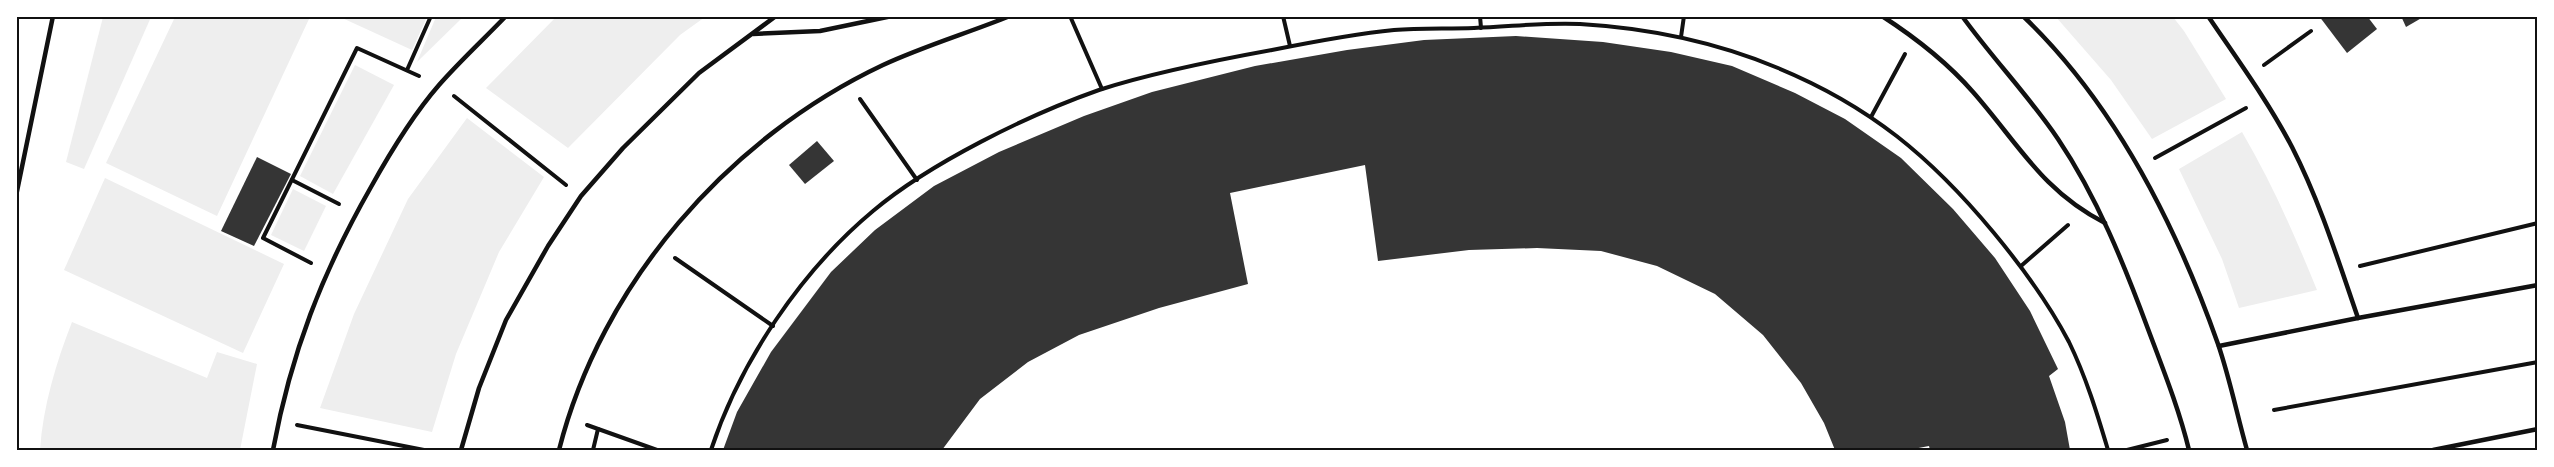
<svg xmlns="http://www.w3.org/2000/svg" width="2554" height="467" font-family="'Space Grotesk',sans-serif">
  <style>
    .green { fill: #eee }
    .building { fill: #353535 }
    .lines { fill: none; stroke-linecap: round; stroke-linejoin: round }
    .path { stroke: #111; stroke-width: 4 }
    .service { stroke: #111; stroke-width: 4.5 }
    .neatline { fill: none; stroke: #111; stroke-width: 2 }
  </style>
  <rect width="100%" height="100%" fill="#fff"/>
  <g class="green">
    <path d="M103,17h48l-67,152 -18,-7z"/>
    <path d="M304,17l5,2 -92,197 -111,-53 69,-146z"/>
    <path d="M340,17h87l-15,33z"/>
    <path d="M436,17h27l-46,45z"/>
    <path d="M556,17v-1l149,1 -25,18 -112,113 -82,-60z"/>
    <path d="M2056,17h117l11,14 42,68 -74,40 -41,-59z"/>
    <path d="M355,65l39,20 -61,109 -33,-18z"/>
    <path d="M467,118l77,59 -45,75 -43,102 -24,78 -112,-24 34,-94 54,-115z"/>
    <path d="M2242,132c30,51 53,104 75,158l-78,18 -17,-49 -43,-90z"/>
    <path d="M105,178l179,86 -41,89 -179,-83z"/>
    <path d="M293,189l33,17 -22,45 -33,-16z"/>
    <path d="M72,322l135,56 10,-26 40,12 -17,86h-200c3,-44 16,-87 32,-128z"/>
  </g>
  <g class="building">
    <path d="M2319,16h48l10,13 -30,24z"/>
    <path d="M2401,16h24l-19,11z"/>
    <path d="M1516,36l87,6 68,10 61,14 63,27 50,26 56,39 52,51 42,49 35,53 28,58 -9,7 16,46 5,28h-140l-1,-4 -21,4h-73l-11,-27 -23,-40 -38,-48 -48,-41 -58,-28 -56,-15 -64,-3 -68,2 -91,11 -13,-96 -135,28 18,91 -89,24 -80,27 -51,27 -48,37 -38,51h-219l14,-38 34,-60 60,-80 44,-42 59,-44 65,-34 85,-36 68,-24 103,-26 92,-16 77,-10z"/>
    <path d="M817,141l17,20 -29,23 -16,-19z"/>
    <path d="M257,157l34,17 -37,72 -33,-15z"/>
  </g>
  <g class="lines">
    <g class="path">
      <path d="M1070,16l32,73"/>
      <path d="M1283,16l7,30"/>
      <path d="M1480,16l1,12"/>
      <path d="M1681,37l3,-21"/>
      <path d="M2264,65l47,-34"/>
      <path d="M407,70l24,-54"/>
      <path d="M454,96l112,89"/>
      <path d="M860,99l57,81"/>
      <path d="M1871,117l34,-63"/>
      <path d="M2155,158l91,-50"/>
      <path d="M292,180l47,24"/>
      <path d="M675,258l98,68"/>
      <path d="M311,263l-48,-25 94,-190 62,28"/>
      <path d="M2021,266l47,-41"/>
      <path d="M2360,266l178,-43"/>
      <path d="M2274,410l264,-48"/>
      <path d="M297,425l127,25"/>
      <path d="M587,425l70,25"/>
      <path d="M593,450l5,-21"/>
      <path d="M711,450c29,-88 90,-179 162,-239 57,-48 155,-96 226,-121 52,-17 118,-30 173,-40 40,-8 81,-16 122,-20 26,-2 53,-1 80,-2 35,-1 71,-6 106,-4 68,4 136,18 198,44 92,38 153,89 216,165 29,35 54,69 75,109 17,35 28,71 39,108"/>
      <path d="M2127,450l40,-10"/>
    </g>
    <g class="service">
      <path d="M1882,16c34,22 64,45 91,76 45,51 69,99 132,131"/>
      <path d="M1962,16c31,43 67,80 96,123 39,58 66,125 90,190 15,40 31,80 41,121"/>
      <path d="M2023,16c93,89 153,209 195,328 12,35 19,71 29,106"/>
      <path d="M2208,16c29,43 60,85 84,131 28,55 46,113 66,171"/>
      <path d="M753,34l67,-3 72,-15"/>
      <path d="M16,196l37,-180"/>
      <path d="M2219,346l139,-28 180,-33"/>
      <path d="M273,450c18,-97 49,-177 98,-263 20,-36 41,-71 68,-102 21,-24 45,-46 67,-69"/>
      <path d="M461,450l18,-62 27,-68 42,-74 33,-50 42,-48 76,-75 77,-57"/>
      <path d="M559,450c42,-166 169,-312 324,-385 41,-19 85,-32 127,-49"/>
      <path d="M2433,450l105,-21"/>
    </g>
  </g>
  <rect width="2554" height="467" fill="none" stroke="#ffffff" stroke-width="36"/>
  <rect x="18" y="18" width="2518" height="431" class="neatline"/>
</svg>
